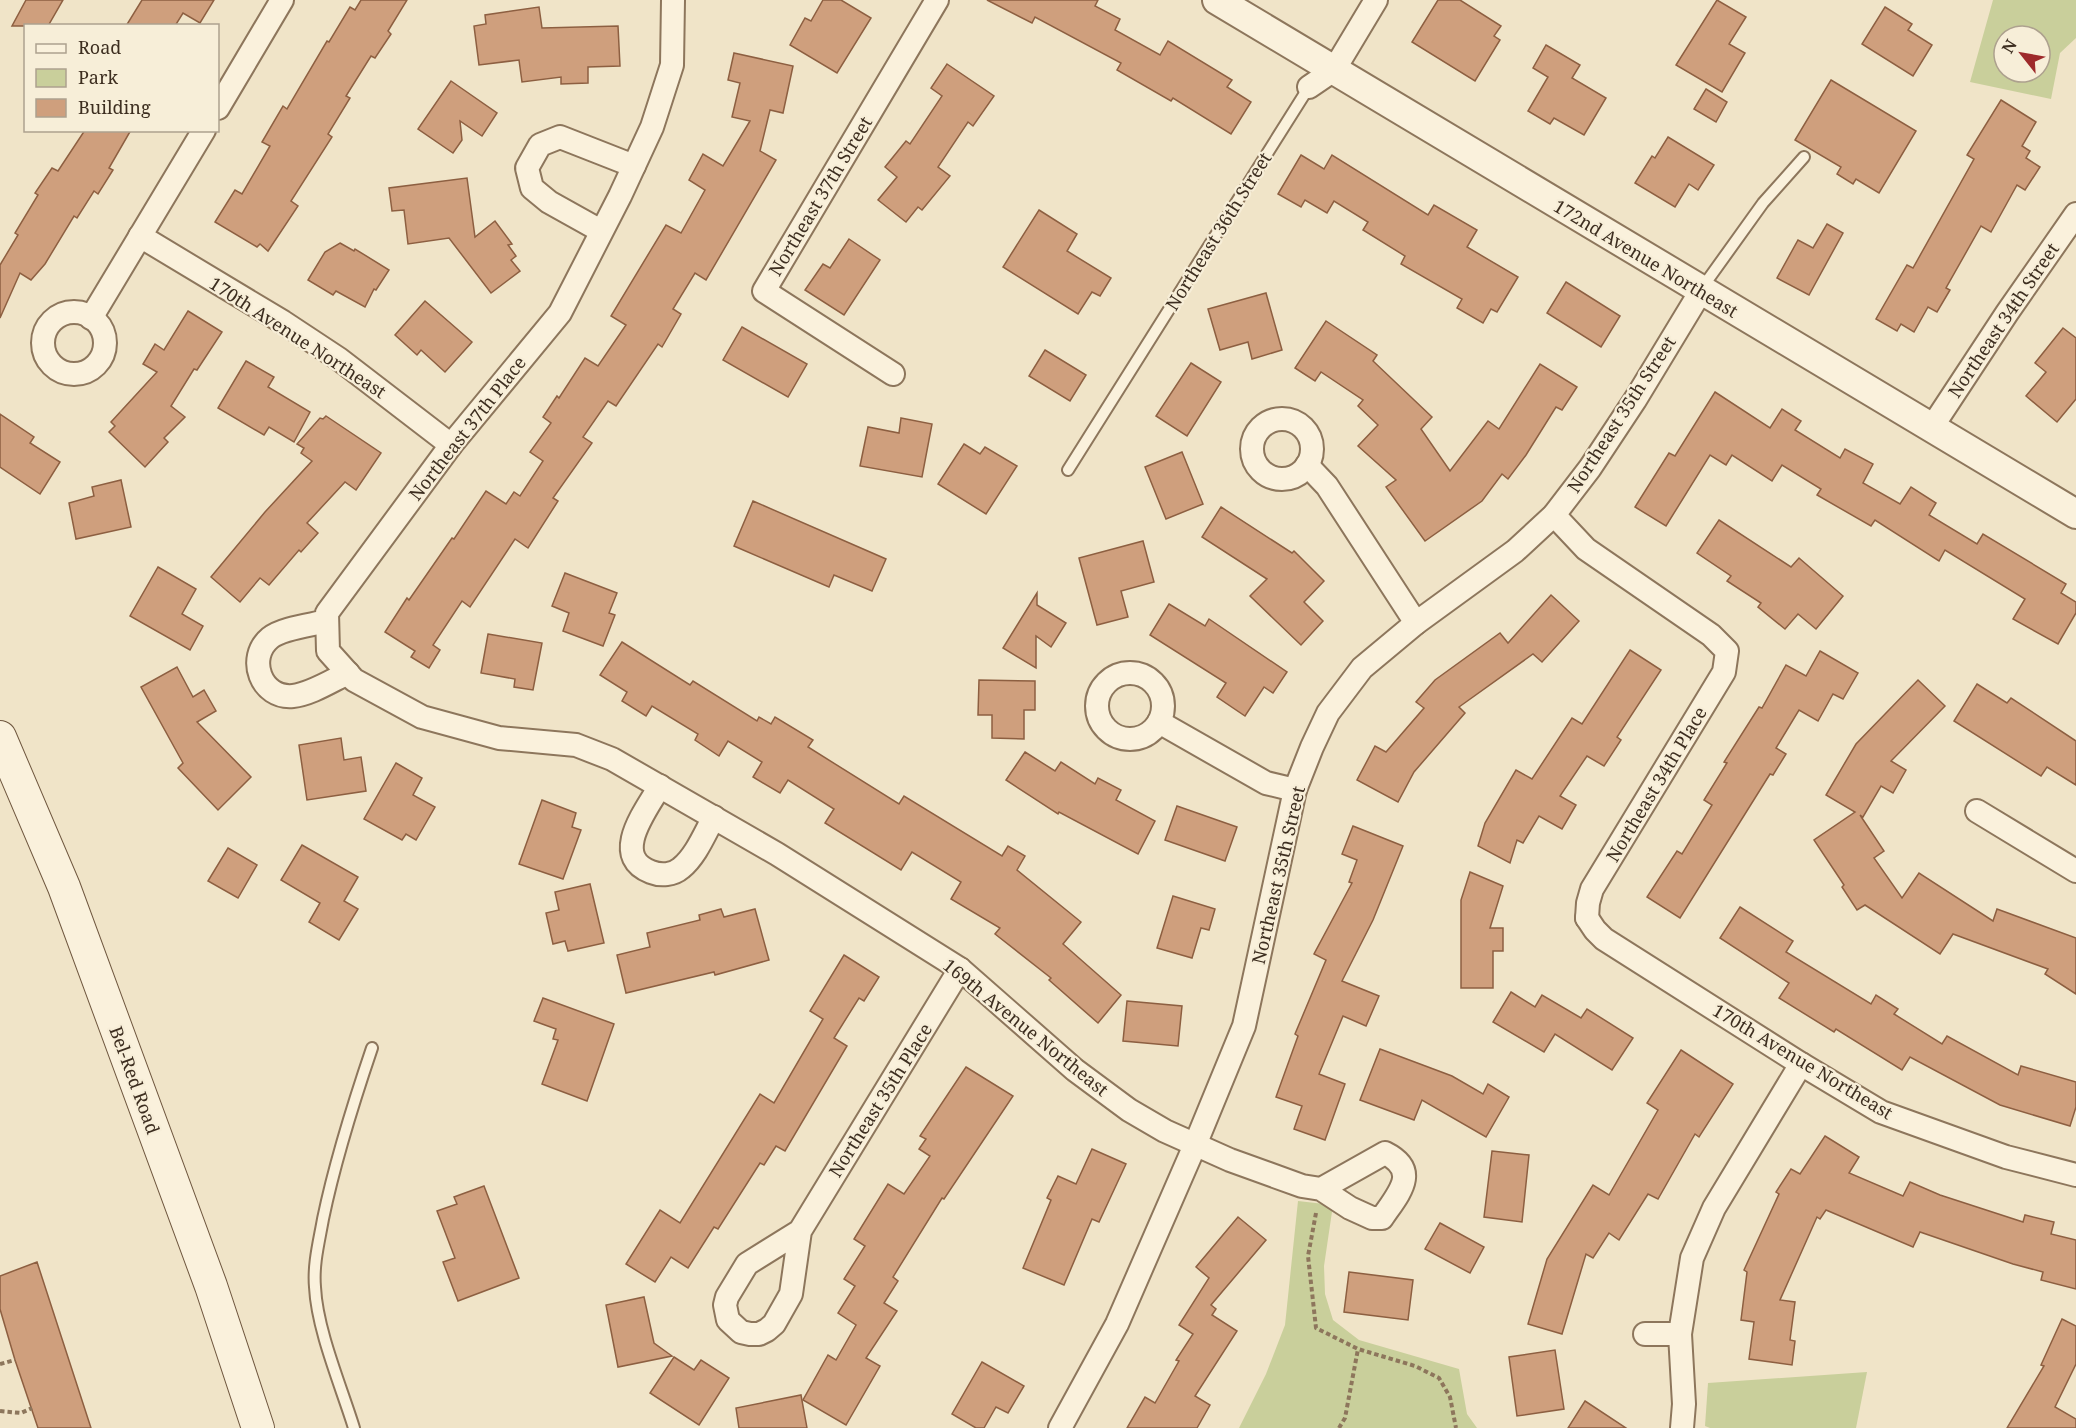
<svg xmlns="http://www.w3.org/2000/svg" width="2076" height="1428" font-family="'Noto Serif',serif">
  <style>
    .green { fill: #c9cf9b; fill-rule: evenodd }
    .building { fill: #cf9f7d; stroke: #8d5f41; stroke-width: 1.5 }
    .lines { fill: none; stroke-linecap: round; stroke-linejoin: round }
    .service-casing { stroke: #8d765c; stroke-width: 14 }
    .minor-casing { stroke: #8d765c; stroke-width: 26 }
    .tertiary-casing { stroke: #8d765c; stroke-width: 32 }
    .secondary-casing { stroke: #6f573f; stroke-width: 34 }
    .path { stroke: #8d765c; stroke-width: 4; stroke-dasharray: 4.5 3; stroke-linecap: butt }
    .service { stroke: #faf1dc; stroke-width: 10 }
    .minor { stroke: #faf1dc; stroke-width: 22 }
    .tertiary { stroke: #faf1dc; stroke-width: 28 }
    .secondary { stroke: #faf1dc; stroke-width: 32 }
    .labels { text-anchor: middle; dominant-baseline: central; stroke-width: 4.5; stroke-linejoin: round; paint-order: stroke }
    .street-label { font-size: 18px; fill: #3d2e20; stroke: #f7eed8 }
  </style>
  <rect width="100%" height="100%" fill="#f0e4c8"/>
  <g class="green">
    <path d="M1993,0h83v38l-16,15 -9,46 -81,-17zM2004,36h36v36h-36z"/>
    <path d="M1298,1201l35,4 -9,61 1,28 8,26 26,20 100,29 8,45 10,14h-238l27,-54 19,-49z"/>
    <path d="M1867,1372l-11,56h-146l-5,-2 3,-43z"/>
  </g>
  <g class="building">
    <path d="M26,0h37l-15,26h-36z"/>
    <path d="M142,0h72l-14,23 -17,-10 -8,13h-49z"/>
    <path d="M361,0h46l-19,31 3,3 -16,24 -4,-2 -25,40 4,2 -22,36 4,3 -41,64 7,5 -30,45 -8,-7 -3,3 -42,-25 20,-32 7,4 28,-48 -8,-4 21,-36 4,3 40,-68 2,1 21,-35 5,3z"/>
    <path d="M823,0h18l30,18 -34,55 -47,-28 15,-27 6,3z"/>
    <path d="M987,0h111l-3,6 25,13 -5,11 45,25 8,-14 64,39 -5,7 24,15 -20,32 -58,-36 -2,3 -54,-31 4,-7 -86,-46 -3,6z"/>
    <path d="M1438,0h22l41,26 -7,10 6,4 -25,41 -63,-39z"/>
    <path d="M1717,0l29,17 -17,27 16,9 -23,39 -46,-27z"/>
    <path d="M539,7l3,21 76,-2 2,40 -32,1v16l-27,1v-7l-39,5 -3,-22 -40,5 -5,-39 12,-2 -1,-9z"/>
    <path d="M1885,7l27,17 -4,6 24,15 -19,31 -51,-32z"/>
    <path d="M1546,45l34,20 -8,13 34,20 -22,37 -30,-17 -4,6 -22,-13 20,-34 -15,-9z"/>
    <path d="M734,53l59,13 -10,47 -13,-3 -10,41 16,9 -70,120 -11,-7 -22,36 8,5 -19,33 -4,-3 -42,62 -8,-5 -25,36 9,6 -39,55 5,3 -30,47 -13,-9 -45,68 -8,-6 -29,44 7,5 -11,18 -18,-11 4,-6 -30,-19 22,-34 2,2 43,-62 2,1 32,-48 20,13 8,-12 6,4 23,-35 -13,-9 21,-29 -8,-6 14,-21 2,2 26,-40 13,8 28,-41 -15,-9 55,-91 15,8 24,-43 -16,-10 14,-26 20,12 27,-45 -18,-4 8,-34 -12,-3z"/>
    <path d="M947,64l47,32 -21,30 -5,-4 -30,45 12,9 -28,34 -4,-3 -12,15 -28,-22 19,-23 -12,-10 21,-26 4,3 32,-48 -11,-8z"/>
    <path d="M1831,80l85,51 -37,62 -23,-14 -3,5 -16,-10 4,-7 -46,-27z"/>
    <path d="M451,81l46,32 -15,23 -22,-15 2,19 -9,13 -35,-24z"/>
    <path d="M1706,89l21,13 -11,20 -22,-13z"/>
    <path d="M2001,100l35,22 -14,24 8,5 -4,7 14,9 -15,23 -8,-5 -26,47 -10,-6 -35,62 4,2 -13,22 -9,-5 -14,25 -13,-8 -4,7 -21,-12 31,-54 6,3 61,-109 -7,-4z"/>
    <path d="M85,130h46l-22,38 4,2 -15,24 -4,-3 -17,27 -3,-2 -29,48 -14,16 -11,-7 -20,45v-53l18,-30 -3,-2 23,-38 -3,-2 17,-25 6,3z"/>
    <path d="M1668,137l46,28 -16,25 -9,-6 -14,23 -40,-24 17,-27 3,2z"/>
    <path d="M1301,155l23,14 8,-14 96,60 6,-10 43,25 -10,17 51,30 -21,35 -6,-3 -8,14 -26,-15 5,-9 -61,-35 4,-8 -42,-26 5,-8 -34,-21 -7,12 -22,-13 -4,7 -23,-13z"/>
    <path d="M467,178l8,59 20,-16 17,23 -4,1 8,11 -5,4 9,11 -29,22 -42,-55 -41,6 -4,-34 -12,1 -3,-23z"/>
    <path d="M1039,210l38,24 -10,17 44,27 -11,18 -8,-4 -14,22 -75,-47z"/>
    <path d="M1827,224l16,9 -34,62 -32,-17 21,-38 15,8z"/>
    <path d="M849,239l31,21 -36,55 -39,-25 18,-26 7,4z"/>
    <path d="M340,243l14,8 1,-2 34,21 -13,20 -2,-1 -9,18 -29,-16 -3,4 -25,-15 17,-28z"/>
    <path d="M1566,282l54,34 -19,31 -54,-34z"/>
    <path d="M1266,293l16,57 -30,9 -4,-17 -28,8 -12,-41z"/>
    <path d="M425,301l47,41 -27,30 -24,-22 -4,5 -22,-20z"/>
    <path d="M188,311l34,21 -25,38 -3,-1 -23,37 14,11 -21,21 4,4 -23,25 -36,-35 6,-6 -4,-4 46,-50 -14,-8 12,-20 9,6z"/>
    <path d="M1326,321l51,34 -4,6 59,56 -11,12 29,42 38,-50 11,8 41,-65 37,23 -15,23 -6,-3 -30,48 -18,24 -6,-5 -20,27 -57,40 -39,-54 10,-7 -38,-34 20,-21 -20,-19 5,-6 -42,-28 -6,9 -20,-13z"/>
    <path d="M742,327l65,37 -19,33 -65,-37z"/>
    <path d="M2063,328l13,10v61l-19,23 -31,-26 20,-24 -11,-9z"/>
    <path d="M1045,350l41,25 -16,26 -41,-25z"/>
    <path d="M246,361l28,16 -6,10 42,25 -16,30 -25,-15 -5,8 -46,-27z"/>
    <path d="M1191,363l30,19 -34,54 -31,-20z"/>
    <path d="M1715,392l55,36 12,-19 19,12 -6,9 45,28 5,-9 28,15 -10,19 37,21 11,-17 25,16 -7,12 48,29 6,-10 83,50 -5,9 15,9v11l-18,31 -45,-25 12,-20 -80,-49 -6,11 -64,-41 -4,6 -54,-31 4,-6 -39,-24 -10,16 -40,-26 -6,10 -16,-10 -44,71 -31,-19 34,-54 6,3z"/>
    <path d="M0,414l34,23 -4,6 30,19 -20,32 -40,-27z"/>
    <path d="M326,416l55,37 -25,37 -11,-8 -38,41 11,10 -17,19 -2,-2 -30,35 -9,-7 -20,24 -29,-25 54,-65 47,-51 -11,-8 3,-5 -7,-4 23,-26 3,1z"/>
    <path d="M901,418l31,6 -10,53 -62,-11 8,-39 31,6z"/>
    <path d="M964,444l16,10 5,-7 32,19 -31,48 -48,-30z"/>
    <path d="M1182,452l21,52 -37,15 -21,-52z"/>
    <path d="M121,480l10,47 -55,12 -7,-36 25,-7 -2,-9z"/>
    <path d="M753,501l133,58 -14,32 -38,-16 -5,12 -95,-41z"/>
    <path d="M1221,507l71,46 2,-2 30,30 -20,21 19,19 -22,24 -51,-49 17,-17 -65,-42z"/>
    <path d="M1719,520l72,47 8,-9 44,38 -27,33 -18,-15 -13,15 -27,-22 3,-4 -34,-22 4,-5 -34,-23z"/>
    <path d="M1143,541l11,41 -33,9 7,26 -31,8 -18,-67z"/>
    <path d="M158,567l38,22 -14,25 21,12 -13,24 -60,-34z"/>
    <path d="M565,573l52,20 -8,20 6,2 -12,31 -40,-15 6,-18 -17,-7z"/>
    <path d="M1037,593v12l29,18 -15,24 -15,-11v32l-33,-20z"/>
    <path d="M1551,595l28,26 -37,41 -9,-8 -74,53 6,6 -51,59 -16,30 -41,-22 18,-34 11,6 38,-44 -8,-6 19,-22 65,-47 8,10z"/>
    <path d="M1169,604l36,22 4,-7 78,53 -14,21 -9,-6 -19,29 -28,-19 9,-14 -76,-48z"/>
    <path d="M488,634l54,9 -9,47 -19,-3 1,-8 -34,-6z"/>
    <path d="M622,642l68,43 3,-4 64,40 2,-4 12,7 4,-7 38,23 -5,7 91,57 5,-8 98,60 6,-10 17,10 -8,14 64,52 -18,22 58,51 -23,28 -49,-43 2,-2 -56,-44 5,-6 -49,-29 10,-17 -49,-30 -11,18 -76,-47 9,-14 -46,-29 -8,13 -27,-16 9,-15 -34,-21 -9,15 -24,-16 3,-6 -46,-28 -6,10 -24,-15 5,-9 -27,-17z"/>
    <path d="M1630,650l31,20 -44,67 4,3 -17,26 -17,-10 -27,40 16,9 -14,24 -23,-13 -16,27 -6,-3 -7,23 -32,-17 7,-23 31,-53 16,9 40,-61 10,6z"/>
    <path d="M1820,651l38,22 -15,26 -10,-5 -15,27 -19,-11 -23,38 10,6 -13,21 -3,-1 -90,144 -33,-21 30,-46 5,3 30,-49 -8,-5 23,-37 -3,-1 35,-55 3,1 24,-43 20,11z"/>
    <path d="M177,667l16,30 11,-7 12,21 -19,11 54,55 -33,33 -40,-42 5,-5 -42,-76z"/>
    <path d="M979,680l56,1v29h-11v29l-32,-1v-23h-14z"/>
    <path d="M1918,680l27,26 -54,55 15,9 -13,23 -12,-7 -18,31 -3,-2 24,36 -10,7 28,40 17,-25 74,48 4,-12 79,29v56l-31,-20 3,-5 -95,-35 -13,20 -75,-49 -8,5 -15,-23 2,-2 -30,-45 41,-28 -29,-17 30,-51z"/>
    <path d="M1977,684l30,19 4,-5 65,43v44l-29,-18 -6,9 -87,-55z"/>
    <path d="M341,738l3,22 17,-3 5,34 -59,9 -8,-55z"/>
    <path d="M1025,752l30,19 6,-9 34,22 3,-6 23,12 -5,10 39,21 -17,33 -79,-42 -1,2 -52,-34z"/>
    <path d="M396,763l26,15 -9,17 22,12 -19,33 -10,-6 -4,6 -38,-21z"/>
    <path d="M542,800l34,13 -4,14 9,3 -18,49 -44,-15z"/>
    <path d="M1177,806l60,21 -12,34 -60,-21z"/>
    <path d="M1353,826l50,20 -30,74 -31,61 37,15 -13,30 -23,-10 -24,58 26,10 -20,56 -31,-11 8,-23 -26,-9 22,-61 -3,-2 31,-74 -12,-6 38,-71 -3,-1 8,-22 -15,-6z"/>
    <path d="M302,845l56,32 -14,24 14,8 -19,31 -30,-18 11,-19 -39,-23z"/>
    <path d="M228,848l29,17 -19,33 -30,-17z"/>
    <path d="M1470,872l33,14 -13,42h13v23h-10v37h-32v-88z"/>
    <path d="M590,884l14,59 -36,8 -3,-10 -12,3 -7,-31 13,-3 -4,-18z"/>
    <path d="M1173,896l42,13 -6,21 -8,-2 -9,30 -35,-10z"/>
    <path d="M1740,907l53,34 -7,11 85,52 5,-9 22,14 -4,5 48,30 5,-8 71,39 3,-9 55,16v25l-6,19 -70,-21 -90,-48 -8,13 -66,-41 -2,3 -55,-34 10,-15 -69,-45z"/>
    <path d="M721,909l3,8 31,-8 14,51 -54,15 -1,-3 -88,21 -9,-38 33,-8 -3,-14 53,-13 -1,-5z"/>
    <path d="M844,955l35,22 -15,24 -5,-3 -25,40 13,8 -62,105 -9,-5 -12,19 -4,-2 -42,66 -4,-2 -26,41 -17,-11 -16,25 -29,-18 34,-54 20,13 80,-129 14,9 49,-84 -13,-8z"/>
    <path d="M1511,992l24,15 7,-12 39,23 6,-9 46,29 -21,32 -57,-36 -11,18 -51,-30z"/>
    <path d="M543,998l71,26 -27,77 -45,-17 16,-44 -5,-1 3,-10 -22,-8z"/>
    <path d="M1127,1001l55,5 -4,40 -55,-5z"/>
    <path d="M1380,1049l72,27 31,18 5,-10 21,13 -23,40 -64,-37 -8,20 -54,-20z"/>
    <path d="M1681,1050l52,34 -34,53 -4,-3 -37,65 -10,-5 -29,46 -10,-7 -16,25 -7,-4 -24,80 -34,-10 19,-65 46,-74 16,10 49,-85 -11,-7z"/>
    <path d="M966,1067l47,29 -69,103 -2,-1 -49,79 5,4 -14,22 13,8 -31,47 14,8 -34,59 -43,-25 25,-45 8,5 20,-35 -18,-12 17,-27 -11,-7 21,-33 -11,-7 34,-55 16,10 26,-38 -11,-7 7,-10 -6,-3z"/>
    <path d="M1825,1136l34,21 -10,16 54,23 7,-14 30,13 83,27 2,-7 29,7 -3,12 25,6v49l-35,-9 2,-8 -30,-8 -93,-32 -7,15 -87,-37 -6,9 -3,-2 -37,83 15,2 -5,38 5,1 -3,24 -43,-6 5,-37 -13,-2 6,-48 -3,-2 35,-76 -3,-2 15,-23 9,5z"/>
    <path d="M1092,1149l34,15 -27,58 -7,-3 -28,66 -41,-17 28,-68 -4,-2 11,-22 18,8z"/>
    <path d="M1492,1151l37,4 -7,67 -38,-5z"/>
    <path d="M484,1186l35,92 -61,23 -15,-39 12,-4 -18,-47 20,-7 -3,-7z"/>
    <path d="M1238,1217l28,23 -55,65 5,4 -4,6 25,16 -42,65 15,9 -13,23h-70l18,-31 10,6 24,-42 -3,-1 17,-26 -14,-9 30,-47 -13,-11z"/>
    <path d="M1440,1223l44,24 -14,26 -45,-24z"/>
    <path d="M37,1262l54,166h-53l-23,-68 -15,-51v-33z"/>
    <path d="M1349,1272l64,8 -5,40 -64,-8z"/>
    <path d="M644,1297l10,46 18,13 -54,11 -12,-62z"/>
    <path d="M2062,1319l14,7v38l-21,43 21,12v9h-69l37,-62 -3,-1z"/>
    <path d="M1555,1350l9,59 -47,7 -8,-59z"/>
    <path d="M674,1357l20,13 7,-10 28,18 -30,47 -49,-32z"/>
    <path d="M982,1362l42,24 -16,27 -12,-6 -12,21h-8l-24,-14z"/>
    <path d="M801,1395l6,33h-68l-3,-20z"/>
    <path d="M1585,1401l41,27h-58z"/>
  </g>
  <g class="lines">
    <defs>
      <g id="service">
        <path d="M1702,288l61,-85 41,-46"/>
        <path d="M1068,470l241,-383"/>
        <path d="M354,1428c-13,-42 -37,-98 -39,-141 -2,-23 4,-45 8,-68 12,-58 30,-115 49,-171"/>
      </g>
      <g id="minor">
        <path d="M673,0l-1,65 -20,62 -32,69 -60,117 -109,132 -124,168 1,38 26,29 68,37 77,21 77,7 36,14 165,95 183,115 115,101 54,40 36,21 65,29 72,26 19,3 29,19 22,10h10c16,-24 39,-47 3,-65l-64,36"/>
        <path d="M1309,87l25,-17 42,-70"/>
        <path d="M218,108l64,-108"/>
        <path d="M601,231l-52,-29 -17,-14 -5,-20 13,-23 20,-8 74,29"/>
        <path d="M140,236l143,86 56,37 112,86"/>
        <circle cx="74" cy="343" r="31"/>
        <path d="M91,318l113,-188"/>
        <path d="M893,374l-129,-83 173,-291"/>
        <circle cx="1282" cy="449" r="30"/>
        <path d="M1932,427l75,-114 69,-99"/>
        <path d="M1307,465l20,21 89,137"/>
        <path d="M1554,515l32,34 125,86 16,16 -3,21 -132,217 -4,14 -1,15"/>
        <path d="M327,621c-15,4 -45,7 -57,17 -24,20 -9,61 23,58 18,-2 38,-15 55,-23"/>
        <circle cx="1130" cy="706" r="33"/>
        <path d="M1159,722l107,61 29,7"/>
        <path d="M660,786c-13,23 -51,70 -9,86 10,4 22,3 30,-4 15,-12 24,-35 33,-51"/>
        <path d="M1977,811l99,60"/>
        <path d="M1587,918l8,12 9,9 197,125 80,48 125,45 70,18"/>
        <path d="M800,1231l-53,33 -20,33 -2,8 3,15 13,12 9,2h9l8,-4 7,-6 17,-30 9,-63 160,-262"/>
        <path d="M1645,1334h35"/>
        <path d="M1060,1428l57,-104 78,-179 49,-119 51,-236 17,-43 16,-34 34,-45 54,-45 99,-72 39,-36 36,-47 45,-68 66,-109"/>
        <path d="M1682,1428l2,-24 -4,-70 12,-76 22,-50 87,-144"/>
      </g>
      <path id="tertiary" d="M1217,0l859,514"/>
      <path id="secondary" d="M0,737l64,150 147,399 47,142"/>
    </defs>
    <use href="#service" class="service-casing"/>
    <use href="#minor" class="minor-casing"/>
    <use href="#tertiary" class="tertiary-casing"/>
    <use href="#secondary" class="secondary-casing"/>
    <g class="path">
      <path d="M1316,1213l-8,43 8,72 42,21 57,17 24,12 11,19 6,31"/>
      <path d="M0,1364l15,-4"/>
      <path d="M0,1411l21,2 11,-5"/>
      <path d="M1339,1428l6,-10 13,-69"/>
    </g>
    <use href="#service" class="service"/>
    <use href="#minor" class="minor"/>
    <use href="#tertiary" class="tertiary"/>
    <use href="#secondary" class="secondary"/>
  </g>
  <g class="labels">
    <g class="street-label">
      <text transform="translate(820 196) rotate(-59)">Northeast 37th Street</text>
      <text transform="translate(1218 231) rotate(-58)">Northeast 36th Street</text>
      <text transform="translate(1646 258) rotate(31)">172nd Avenue Northeast</text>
      <text transform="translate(2003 320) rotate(-56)">Northeast 34th Street</text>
      <text transform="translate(298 337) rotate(33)">170th Avenue Northeast</text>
      <text transform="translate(1621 414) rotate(-57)">Northeast 35th Street</text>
      <text transform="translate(467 428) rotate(-52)">Northeast 37th Place</text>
      <text transform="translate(1656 784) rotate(-59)">Northeast 34th Place</text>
      <text transform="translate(1278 875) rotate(-77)">Northeast 35th Street</text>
      <text transform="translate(1026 1027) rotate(39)">169th Avenue Northeast</text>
      <text transform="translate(1803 1061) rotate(31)">170th Avenue Northeast</text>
      <text transform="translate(135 1080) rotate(70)">Bel-Red Road</text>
      <text transform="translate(880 1100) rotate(-58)">Northeast 35th Place</text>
    </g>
  </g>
  <rect x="24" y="24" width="195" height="108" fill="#f7eed8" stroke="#ada18e" stroke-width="1.5"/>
  <rect x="36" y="44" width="30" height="9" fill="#faf1dc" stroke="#ada18e" stroke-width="1.5"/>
  <text x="78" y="54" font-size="18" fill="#3d2e20">Road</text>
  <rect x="36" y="69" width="30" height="18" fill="#c9cf9b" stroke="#ada18e" stroke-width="1.5"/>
  <text x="78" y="84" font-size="18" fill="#3d2e20">Park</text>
  <rect x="36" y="99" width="30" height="18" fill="#cf9f7d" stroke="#ada18e" stroke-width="1.5"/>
  <text x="78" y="114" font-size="18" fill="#3d2e20">Building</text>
  <g transform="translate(2022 54) rotate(301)"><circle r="28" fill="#f7eed8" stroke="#ada18e" stroke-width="1.5"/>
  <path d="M0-4.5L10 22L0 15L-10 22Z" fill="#9e2a2b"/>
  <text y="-9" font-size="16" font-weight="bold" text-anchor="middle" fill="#3d2e20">N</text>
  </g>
</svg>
